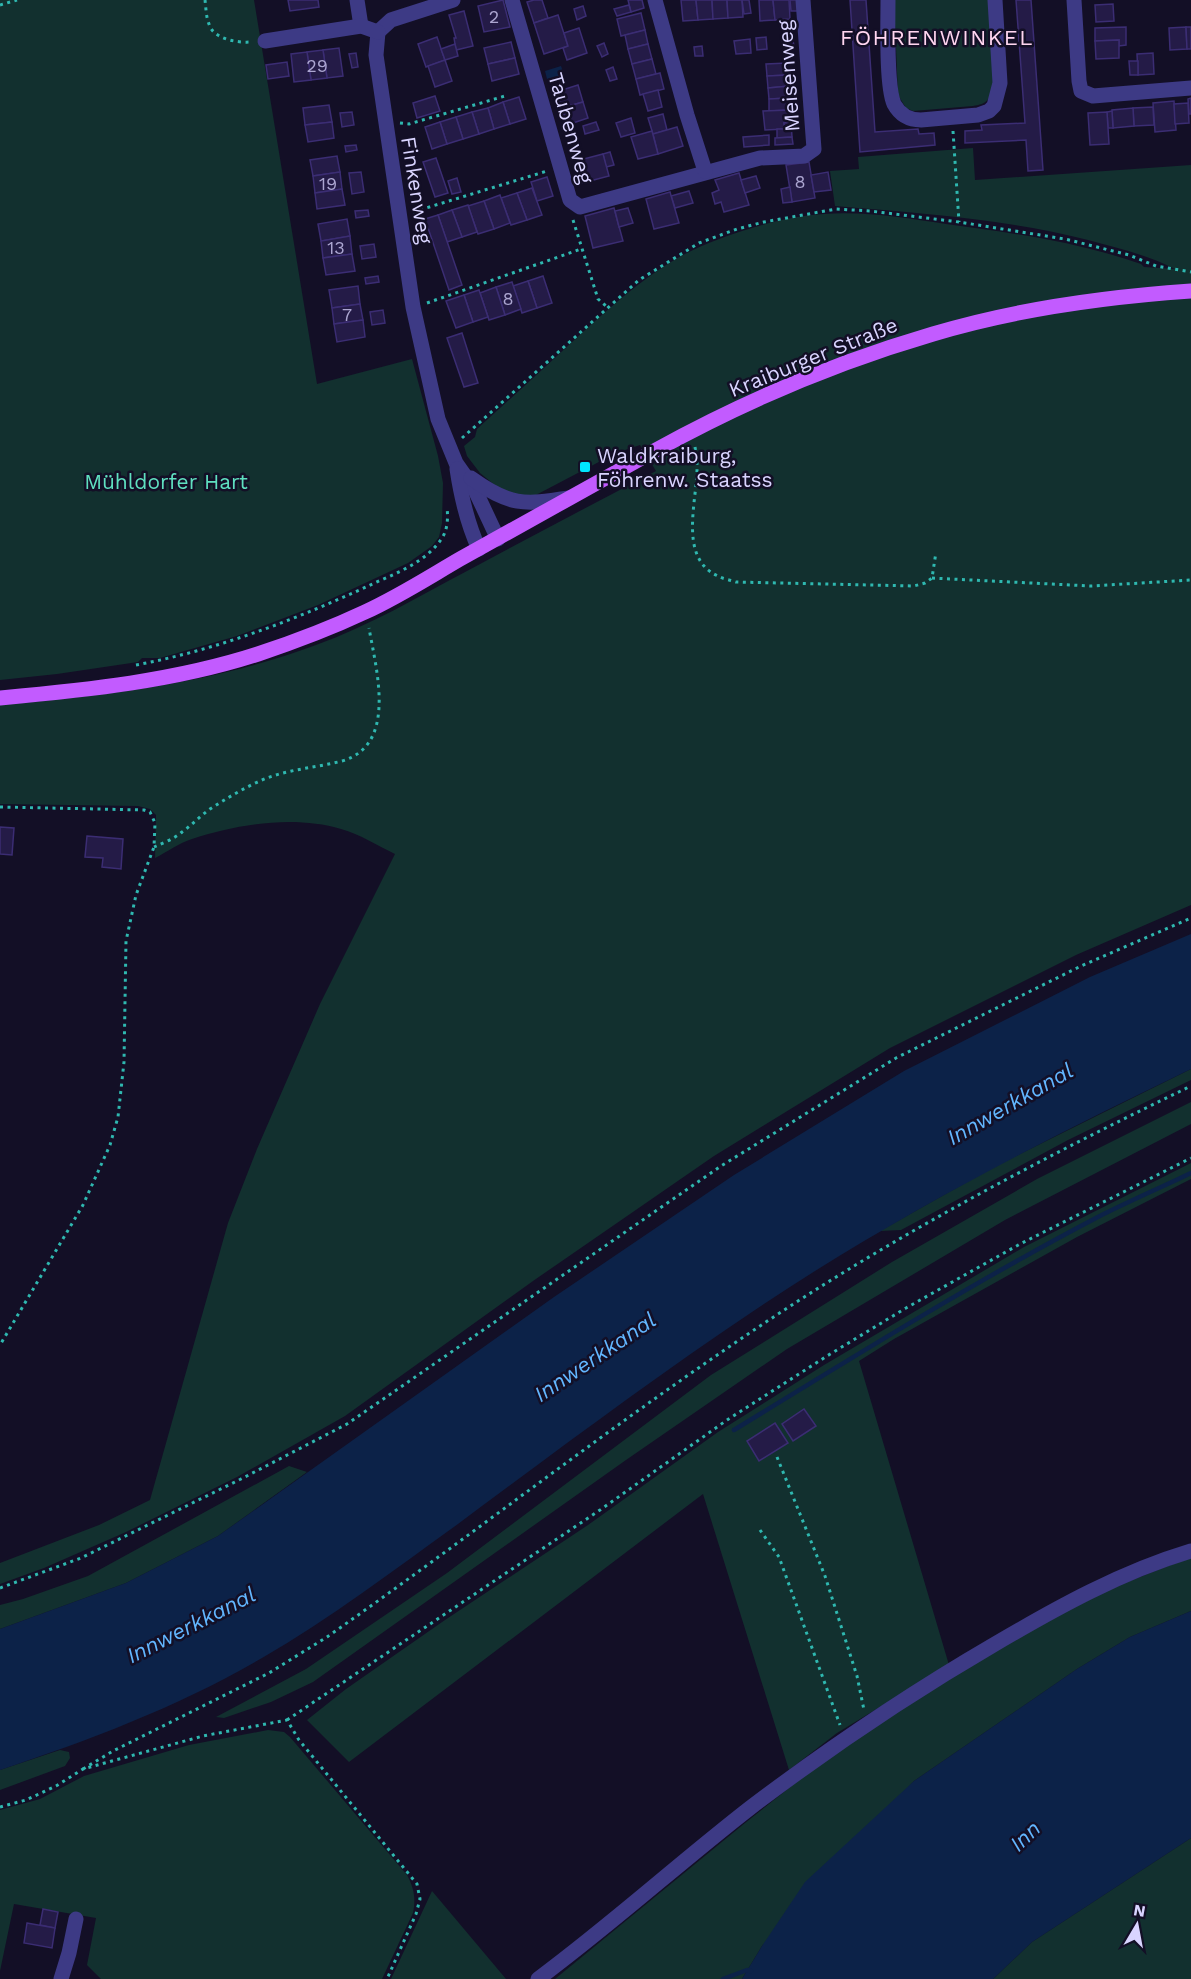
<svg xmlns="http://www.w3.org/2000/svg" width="1191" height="1979" font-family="'Work Sans',sans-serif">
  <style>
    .green { fill: #12302f }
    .water { fill: #0c2248 }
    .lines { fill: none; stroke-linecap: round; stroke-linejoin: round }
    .stream { stroke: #0c2248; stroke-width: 4.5 }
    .building { fill: #241b47; stroke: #3b2d73; stroke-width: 1.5 }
    .path { stroke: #2fb8b0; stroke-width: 3; stroke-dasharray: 3 4.5; stroke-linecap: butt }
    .minor { stroke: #3d3a85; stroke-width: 15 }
    .major { stroke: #c25bff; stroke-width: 15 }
    .poi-dot { fill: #00e5ff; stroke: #130f26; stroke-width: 2 }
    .labels { text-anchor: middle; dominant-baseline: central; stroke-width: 5; stroke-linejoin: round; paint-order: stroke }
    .number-label { font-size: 18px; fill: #aca6d1 }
    .street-label { font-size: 21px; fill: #d9d4ff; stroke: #130f26 }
    .poi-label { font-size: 21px; fill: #d9d4ff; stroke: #130f26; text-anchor: start }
    .park-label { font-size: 21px; fill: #5fe0c0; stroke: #130f26 }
    .neighbourhood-label { font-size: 22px; letter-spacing: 1.5px; fill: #ffd6f0; stroke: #130f26 }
    .water-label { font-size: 22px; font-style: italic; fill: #62b6ff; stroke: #130f26 }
  </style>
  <rect width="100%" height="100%" fill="#130f26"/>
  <g class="green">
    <path d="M0,0h254l63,384 95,-25 26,97 5,27 -1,40 -3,14 -7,9 -24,17 -90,42 -81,31 -77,22h-18l-4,4 -81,12 -57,6z"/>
    <path d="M894,0h96c1,19 9,86 -1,98 -4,6 -10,7 -16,8l-60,5 -7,-3 -8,-13z"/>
    <path d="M973,148l2,32 216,-15v740l-115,50 -186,93 -176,108 -181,125 -188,135 -108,61 -111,55 -82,36 -44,16v-21l99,-38 51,-25 78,-277 29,-74 63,-145 75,-150c-17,-8 -35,-20 -54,-25 -47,-14 -103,-5 -149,10 -13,4 -25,13 -37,19l1,-43 -6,-6 -12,-3 -138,-2v-99c108,-10 214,-22 316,-60 53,-19 102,-48 151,-74 63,-34 126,-67 189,-100l-16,-26 -24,8 -82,43h-17l-15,-5 -22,-18 -13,-17 -3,-10 11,-9 2,-8c31,-28 63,-57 94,-86 34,-31 69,-64 110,-87 37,-20 101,-40 143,-42 41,-3 82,4 122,10 67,9 132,18 195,40l3,3 31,2c-27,-14 -58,-21 -87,-29 -83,-21 -169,-27 -253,-34l-5,-35 29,-2 -1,-12z"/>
    <path d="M1191,1069v11l-123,60 -167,90 -21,1 108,-61z"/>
    <path d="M1191,1102v22l-186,96 -218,129 -161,111 -313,222 -42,20 -47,16 -8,-1 90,-48 141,-96 264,-198 181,-113 145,-83z"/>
    <path d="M1191,1163v16l-114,58 -183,102 -35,22 90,304 -112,68 -48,37 -86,-276 -354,268 -42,-42 39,-31 99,-69 143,-95 130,-93 106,-67 200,-118z"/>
    <path d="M289,1466l18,6 -89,64 -92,47 -126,46v-24l23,-6 65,-23z"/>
    <path d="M1191,1557v54l-61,26 -53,32 -163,112 -152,165 -20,33h-187l190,-156 93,-74 119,-76 137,-78z"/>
    <path d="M268,1730l16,2 6,5 117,138c7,13 9,23 6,38l-31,66h-281l-14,-14 9,-47 -82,-14 -14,67v-161l40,-11 44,-23 105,-31z"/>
    <path d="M60,1750l9,2 1,6 -5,8 -65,24v-20z"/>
    <path d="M1191,1838v141h-198l39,-37z"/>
    <path d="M432,1891l74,88h-115z"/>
  </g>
  <g class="water">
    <path d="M561,66l3,9 -17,4 -2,-8z"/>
    <path d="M1191,934v135c-151,73 -300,149 -439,243 -100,67 -197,140 -294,212 -64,46 -127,94 -196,134 -82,48 -172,82 -262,112v-141l126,-46 92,-47 336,-239 180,-122 170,-104 186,-94z"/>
    <path d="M1191,1611v227l-159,104 -39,37h-251l20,-33 43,-64 109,-101 163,-112 53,-32z"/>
  </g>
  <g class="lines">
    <g class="stream">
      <path d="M734,1430c119,-73 238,-147 362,-212 31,-16 64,-30 95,-45"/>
      <path d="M723,1979l24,-9 4,1"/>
    </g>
  </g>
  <g class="building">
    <path d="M288,0h30l1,7 -29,4z"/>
    <path d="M503,0l7,27 -26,5 -6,-26z"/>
    <path d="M534,0h8l6,18 -14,5 -7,-21z"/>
    <path d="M628,0h14l2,8 -13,4z"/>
    <path d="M681,0h15l2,20 -15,1z"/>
    <path d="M696,0h16l1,19 -15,1z"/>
    <path d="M712,0h15l1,18 -15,1z"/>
    <path d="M727,0h15l1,17 -15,1z"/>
    <path d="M742,0h7l2,13 -7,1z"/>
    <path d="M759,0h14l2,20 -15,1z"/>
    <path d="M773,0h16l1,19 -15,1z"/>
    <path d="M790,0h7l1,11h-7z"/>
    <path d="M850,0h16l9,132 43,-3 1,5 15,-1 1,12 -75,7z"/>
    <path d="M1016,0h15l12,170 -15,1 -2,-31 -61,3v-12l17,-1 -1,-5 44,-2z"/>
    <path d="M1113,4l1,17 -18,1 -1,-17z"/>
    <path d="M629,5l2,7 -14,4 -3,-7z"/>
    <path d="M583,6l3,10 -9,4 -3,-11z"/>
    <path d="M464,11l9,35 -17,4 -2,-12h2l-7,-23z"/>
    <path d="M641,13l4,17 -24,6 -4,-17z"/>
    <path d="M558,15l10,31 -24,8 -10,-31z"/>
    <path d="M1126,27v18l-7,1v-6l-24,1v-13z"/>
    <path d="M1186,27l1,22 -17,1 -1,-22z"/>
    <path d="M1186,27h5v22h-4z"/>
    <path d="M579,28l8,25 -20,7 -4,-12 5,-2 -4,-13z"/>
    <path d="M645,30l3,14 -20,5 -3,-14z"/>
    <path d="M437,37l8,23 -19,7 -8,-23z"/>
    <path d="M766,37l1,12 -10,1 -1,-12z"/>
    <path d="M750,39l1,14 -15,1 -2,-13z"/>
    <path d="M782,40h11l1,7 -12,-1z"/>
    <path d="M1119,40v18l-23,1 -1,-18z"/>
    <path d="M511,42l4,16 -27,6 -4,-16z"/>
    <path d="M604,43l4,11 -6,3 -5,-11z"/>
    <path d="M455,44l3,12 -13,4 -4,-11z"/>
    <path d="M648,44l4,15 -20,5 -4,-15z"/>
    <path d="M702,46l1,10h-8l-1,-9z"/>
    <path d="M339,48l4,28 -16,2 -4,-28z"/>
    <path d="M323,50l4,28 -16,2 -4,-28z"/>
    <path d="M307,52l4,28 -17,2 -3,-28z"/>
    <path d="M356,53l2,14 -6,1 -3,-14z"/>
    <path d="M1153,53l1,21 -16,1 -1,-21z"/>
    <path d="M515,58l4,16 -27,7 -4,-17z"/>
    <path d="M652,59l4,15 -20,5 -4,-15z"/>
    <path d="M445,60l7,21 -17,6 -7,-21z"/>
    <path d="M1129,61h9v14h-8z"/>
    <path d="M287,62l2,14 -21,3 -2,-14z"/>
    <path d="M787,63l1,12 -21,1 -1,-12z"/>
    <path d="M613,67l4,12 -7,2 -4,-11z"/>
    <path d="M660,73l4,16 -24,6 -4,-16z"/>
    <path d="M788,75l1,11 -21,2 -1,-12z"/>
    <path d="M578,85l5,17 -21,6 -6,-16z"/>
    <path d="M789,86v12l-20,1 -1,-11z"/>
    <path d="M658,90l4,17 -14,4 -5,-17z"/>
    <path d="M435,96l5,15 -23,7 -4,-15z"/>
    <path d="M519,97l7,22 -16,5 -7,-22z"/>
    <path d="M789,98l1,12 -21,1v-12z"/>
    <path d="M1191,98v16h-2l-1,-15z"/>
    <path d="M1174,101l2,29 -21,2 -2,-29z"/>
    <path d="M503,102l7,22 -16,5 -6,-21z"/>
    <path d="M583,102l5,16 -21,7 -5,-17z"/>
    <path d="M1188,103l1,20 -14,1 -1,-20z"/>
    <path d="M329,105l3,17 -27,3 -2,-17z"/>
    <path d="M1153,107l1,18 -20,1 -1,-18z"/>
    <path d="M488,108l6,21 -15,5 -7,-22z"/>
    <path d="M1133,108l1,18 -21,2 -1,-18z"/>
    <path d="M790,110l1,12 -7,1 1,6 -20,1 -2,-19z"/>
    <path d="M1112,111l1,17h-5l-1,-16z"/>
    <path d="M352,112l2,13 -12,2 -2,-14z"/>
    <path d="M472,112l7,22 -16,5 -7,-22z"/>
    <path d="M1107,112l2,32 -19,1 -2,-32z"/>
    <path d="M663,114l4,16 -14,4 -5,-16z"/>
    <path d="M456,117l7,22 -16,5 -7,-22z"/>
    <path d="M631,118l4,15 -14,4 -5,-14z"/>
    <path d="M332,122l2,16 -26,4 -3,-17z"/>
    <path d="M440,122l7,22 -15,5 -7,-22z"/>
    <path d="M596,122l3,8 -14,4 -2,-8z"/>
    <path d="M791,122l1,15 -15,1v-9h8l-1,-6z"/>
    <path d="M677,127l6,19 -25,8 -5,-20z"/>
    <path d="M652,131l6,23 -20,5 -7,-22z"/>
    <path d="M769,135v10l-25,2 -1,-10z"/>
    <path d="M792,137l1,7 -18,1v-7z"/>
    <path d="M356,145l1,5 -11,2 -1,-6z"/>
    <path d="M610,152l4,13 -8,2 -3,-13z"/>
    <path d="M603,154l6,22 -27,7 -6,-22z"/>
    <path d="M337,156l3,16 -27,4 -3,-16z"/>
    <path d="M436,158l12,35 -13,4 -12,-35z"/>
    <path d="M809,162l6,36 -23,4 -6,-37z"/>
    <path d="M340,172l2,17 -27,4 -2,-17z"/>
    <path d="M361,172l3,20 -12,2 -3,-21z"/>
    <path d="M828,172l3,18 -17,2 -3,-17z"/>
    <path d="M739,173l10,32 -25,7 -3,-10 -6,2 -3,-11 7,-3 -4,-10z"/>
    <path d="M756,176l4,12 -15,5 -4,-13z"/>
    <path d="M547,177l6,19 -16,5 -6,-19z"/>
    <path d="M457,178l4,14 -9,2 -4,-13z"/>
    <path d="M790,187l2,15 -9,1 -2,-14z"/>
    <path d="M532,188l10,27 -15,5 -10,-27z"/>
    <path d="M342,189l3,16 -28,4 -2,-16z"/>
    <path d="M689,191l4,12 -18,5 -4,-12z"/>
    <path d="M670,192l9,31 -25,6 -8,-30z"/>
    <path d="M517,193l10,27 -16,5 -10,-27z"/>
    <path d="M500,195l10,28 -16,6 -10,-28z"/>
    <path d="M484,201l10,28 -16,5 -10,-28z"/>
    <path d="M468,205l9,27 -15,5 -10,-27z"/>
    <path d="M614,208l9,33 -30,7 -8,-32z"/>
    <path d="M628,208l5,15 -14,4 -4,-16z"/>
    <path d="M368,210l1,6 -13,2 -1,-7z"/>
    <path d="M452,210l10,27 -15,5 -9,-27z"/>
    <path d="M438,215l24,70 -13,5 -24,-71z"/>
    <path d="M347,219l3,17 -29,5 -3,-17z"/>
    <path d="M350,236l2,18 -29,4 -2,-17z"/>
    <path d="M374,244l2,13 -14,2 -2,-13z"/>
    <path d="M352,254l3,17 -29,4 -3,-17z"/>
    <path d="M378,276l1,6 -13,2 -1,-6z"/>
    <path d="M543,276l9,27 -15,5 -9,-27z"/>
    <path d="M528,281l9,27 -15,5 -9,-27z"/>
    <path d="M512,282l9,27 -16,6 -9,-28z"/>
    <path d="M358,286l2,18 -28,4 -3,-18z"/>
    <path d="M496,287l9,28 -16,5 -9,-27z"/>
    <path d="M479,290l9,27 -15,5 -9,-27z"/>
    <path d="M464,295l9,27 -17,6 -10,-27z"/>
    <path d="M360,304l3,16 -29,4 -2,-16z"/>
    <path d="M383,310l2,13 -13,2 -2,-13z"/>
    <path d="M363,320l2,17 -28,5 -3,-18z"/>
    <path d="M462,333l16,50 -14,4 -17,-49z"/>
    <path d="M0,827l14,1 -2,27 -12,-1z"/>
    <path d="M87,836l36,3 -2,30 -19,-2 1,-9 -18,-1z"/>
    <path d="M804,1409l12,17 -23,15 -11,-17z"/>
    <path d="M775,1423l13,20 -29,18 -12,-20z"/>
    <path d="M43,1909l15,3 -3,16 -15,-3z"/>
    <path d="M27,1923l28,5 -3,20 -28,-5z"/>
  </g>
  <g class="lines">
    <g class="path">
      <path d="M205,0c1,8 1,17 4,24 4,15 28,19 42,18"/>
      <path d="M0,5l17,-5"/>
      <path d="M400,123l9,1 96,-28"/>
      <path d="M953,131l6,91"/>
      <path d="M413,212l134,-41"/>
      <path d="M573,220l25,79 9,8"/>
      <path d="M427,303l154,-54"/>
      <path d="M462,438l177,-158 60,-37 38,-14 27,-7 72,-13 34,2 89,11 106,17 64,16 27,11 35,6"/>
      <path d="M695,447c1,6 2,12 2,18 1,34 -20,93 21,111 5,3 12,4 18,6l178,4 11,-3 7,-5 4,-26"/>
      <path d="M932,578l159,8 100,-6"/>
      <path d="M136,665c80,-15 156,-44 230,-78 27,-13 59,-23 76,-49 6,-9 6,-21 5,-31"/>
      <path d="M0,807l144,3 6,2 5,11 -1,24 -18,48 -10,46 -2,121 -6,55 -8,28 -27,60 -83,140"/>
      <path d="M154,847c9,-4 20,-8 28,-15 10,-7 18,-16 28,-23 17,-11 34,-21 52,-29 26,-11 53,-12 80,-19 56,-16 34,-92 27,-133"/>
      <path d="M777,1457l48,119 32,100 7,34"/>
      <path d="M760,1530l19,27 61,168"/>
      <path d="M0,1588l81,-30 160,-79 106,-55 374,-258 175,-108 185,-92 110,-48"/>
      <path d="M287,1720l313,-210 127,-90 100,-64 79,-48 114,-64 171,-86"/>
      <path d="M83,1769l30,-18 156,-78 58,-36c147,-103 287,-214 436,-313 136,-91 281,-167 428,-238"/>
      <path d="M0,1807l26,-7 30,-14 27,-17 120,-33 84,-16 12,20 118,144 3,15 -4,15 -29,65"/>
    </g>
    <g class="minor">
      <path d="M357,0l4,26"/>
      <path d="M512,0l58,200 10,7 180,-49 44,-2 10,-7 -11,-149"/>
      <path d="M655,0l32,115 18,56"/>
      <path d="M888,0c0,23 -2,86 6,104 6,11 16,16 27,16l57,-5 11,-4 5,-5 6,-23 -5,-83"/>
      <path d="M1074,0l5,81 2,10 12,5 98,-8"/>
      <path d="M378,32l-2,23 37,252 25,112 18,44 19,27 23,49"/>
      <path d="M378,32l13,-12 62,-20"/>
      <path d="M265,41l96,-15 17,6"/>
      <path d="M457,469c4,27 10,54 22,80"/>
      <path d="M471,478c39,28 52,27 98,20"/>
      <path d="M61,1979l8,-26 7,-34"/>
      <path d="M538,1979c73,-54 140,-115 212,-171 79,-60 159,-114 245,-164 63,-37 126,-72 196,-93"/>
    </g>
    <path class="major" d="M0,698c87,-8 175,-17 258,-44 36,-12 73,-26 107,-42 33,-15 64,-35 95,-53 66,-36 130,-73 196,-109 87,-48 181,-88 277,-116 83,-25 171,-37 258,-43"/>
  </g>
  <rect class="poi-dot" x="579" y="461" width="12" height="12" rx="3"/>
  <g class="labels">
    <g class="number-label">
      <text x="494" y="16">2</text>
      <text x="317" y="65">29</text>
      <text x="800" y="181">8</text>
      <text x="328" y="183">19</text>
      <text x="336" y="247">13</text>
      <text x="508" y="298">8</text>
      <text x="347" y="314">7</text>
    </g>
    <g class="street-label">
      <text transform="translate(788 76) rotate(-94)">Meisenweg</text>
      <text transform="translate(571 128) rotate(74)">Taubenweg</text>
      <text transform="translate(417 190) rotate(81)">Finkenweg</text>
      <text transform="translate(813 357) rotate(-22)">Kraiburger Straße</text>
    </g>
    <g class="poi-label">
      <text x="597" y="455">Waldkraiburg,<tspan x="597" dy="24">Föhrenw. Staatss</tspan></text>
    </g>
    <g class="park-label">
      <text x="166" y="481">Mühldorfer Hart</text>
    </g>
    <g class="neighbourhood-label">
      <text x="937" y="37">FÖHRENWINKEL</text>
    </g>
    <g class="water-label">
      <text transform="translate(1010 1104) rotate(-30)">Innwerkkanal</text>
      <text transform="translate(595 1357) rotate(-34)">Innwerkkanal</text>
      <text transform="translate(191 1625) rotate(-27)">Innwerkkanal</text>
      <text transform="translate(1025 1836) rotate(-44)">Inn</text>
    </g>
  </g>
  <g transform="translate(1137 1925) rotate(10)" stroke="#130f26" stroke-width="4.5" paint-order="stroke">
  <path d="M0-4.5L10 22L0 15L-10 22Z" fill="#d9d4ff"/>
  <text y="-9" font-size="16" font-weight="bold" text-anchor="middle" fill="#d9d4ff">N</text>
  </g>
</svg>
